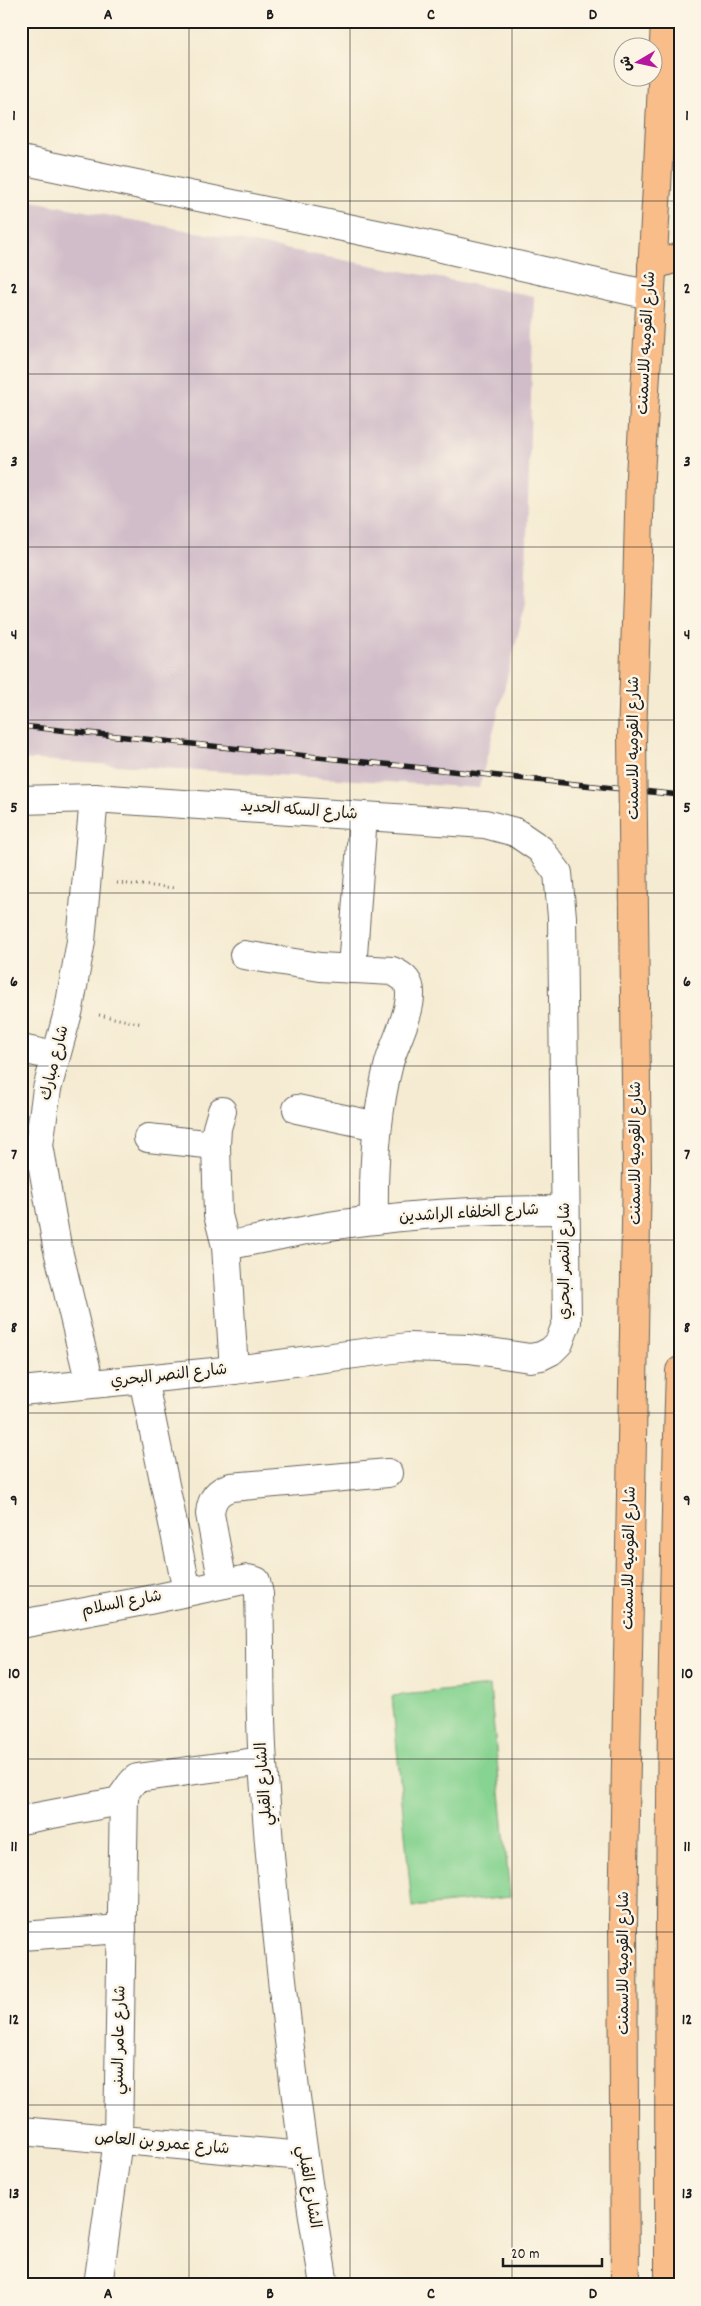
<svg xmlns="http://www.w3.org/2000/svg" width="701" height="2306" font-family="Dekko,'Playpen Sans Arabic',sans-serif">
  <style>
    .industrial { fill: #d1bdc9 }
    .green { fill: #87d391; stroke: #527856 }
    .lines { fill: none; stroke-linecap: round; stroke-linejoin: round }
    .minor-casing { stroke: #68645c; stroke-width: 30 }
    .major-casing { stroke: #68645c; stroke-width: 30 }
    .path { stroke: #68645c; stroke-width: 3; stroke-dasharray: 1 4; stroke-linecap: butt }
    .minor { stroke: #fff; stroke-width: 28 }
    .major { stroke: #f8bd88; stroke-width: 28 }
    .rail-casing { stroke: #1c1c1c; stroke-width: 5.5 }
    .rail { stroke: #fcf5e5; stroke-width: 4; stroke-dasharray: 11; stroke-linecap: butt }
    .major-bridge-casing { stroke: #68645c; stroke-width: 30; stroke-linecap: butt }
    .major-bridge { stroke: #f8bd88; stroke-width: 28 }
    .grid { fill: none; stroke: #1c1c1c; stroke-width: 1; stroke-opacity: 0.55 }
    .labels { text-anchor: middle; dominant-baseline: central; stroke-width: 5; stroke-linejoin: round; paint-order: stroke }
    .street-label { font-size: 16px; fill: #1c1c1c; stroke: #fcf5e5 }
    .neatline { fill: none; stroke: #1c1c1c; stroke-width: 2 }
    .grid-label { font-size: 16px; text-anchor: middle; font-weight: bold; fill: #1c1c1c }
  </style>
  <rect width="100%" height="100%" fill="#fcf5e5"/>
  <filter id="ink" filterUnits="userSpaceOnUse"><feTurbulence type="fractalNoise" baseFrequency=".02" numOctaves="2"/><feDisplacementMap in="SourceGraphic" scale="10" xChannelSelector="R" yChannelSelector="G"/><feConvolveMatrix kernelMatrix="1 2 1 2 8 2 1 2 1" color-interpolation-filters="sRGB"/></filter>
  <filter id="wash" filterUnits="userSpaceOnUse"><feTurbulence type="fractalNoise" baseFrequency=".0096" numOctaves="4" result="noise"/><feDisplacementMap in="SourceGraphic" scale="20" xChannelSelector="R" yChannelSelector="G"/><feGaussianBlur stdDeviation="1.12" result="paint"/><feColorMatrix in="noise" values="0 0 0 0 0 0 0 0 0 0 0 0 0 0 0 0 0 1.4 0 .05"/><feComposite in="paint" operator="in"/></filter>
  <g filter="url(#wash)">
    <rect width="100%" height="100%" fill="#f5ebd2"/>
    <path class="industrial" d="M21,199l513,97 -9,311 -46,181 -458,-29z"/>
    <path class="green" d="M490,1686l20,211 -98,10 -20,-211z"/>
  </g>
  <g filter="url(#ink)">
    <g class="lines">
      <defs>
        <g id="minor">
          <path d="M21,160l394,82 235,53"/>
          <path d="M21,800l73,-2 391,26 30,8 25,17 18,24 4,44 5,405 -8,21 -8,8 -10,5 -11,2 -61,-9 -61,-2 -174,23 -213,21"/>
          <path d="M244,955l76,12 72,4c10,4 18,10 18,22 1,20 -15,49 -21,70 -13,51 -16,104 -15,157"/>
          <path d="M352,969l11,-153"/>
          <path d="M21,1049l34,7"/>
          <path d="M297,1109l80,17"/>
          <path d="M222,1111l-5,17 -1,17 2,70 8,31 8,124"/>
          <path d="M148,1138l68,7"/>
          <path d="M226,1246c50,-10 99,-21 149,-26 63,-8 126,-10 190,-10"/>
          <path d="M143,1379l44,212"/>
          <path d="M90,1384l-33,-138 -18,-101 8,-56 22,-80 12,-68 13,-143"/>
          <path d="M223,1584l-13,-70c1,-14 7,-23 21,-27l157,-14"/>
          <path d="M21,1624l128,-24 99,-21 8,2 3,13c2,56 0,113 4,170 12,175 32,348 61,521"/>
          <path d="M21,1820l94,-18c10,-4 12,-17 22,-24l125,-17"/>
          <path d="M21,1936l101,-7"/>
          <path d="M21,2131l282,25"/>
          <path d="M98,2285l20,-145 6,-346"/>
        </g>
        <g id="major">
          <path d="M652,266l28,-9"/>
          <path d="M637,593l3,-117 17,-289 8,-166"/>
          <path d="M625,2285l-2,-362 14,-752 -4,-345"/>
          <path d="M669,2285c0,-305 1,-610 11,-914"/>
        </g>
      </defs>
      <use href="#minor" class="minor-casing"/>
      <use href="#major" class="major-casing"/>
      <g class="path">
        <path d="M117,883l58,5"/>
        <path d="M99,1015l44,9"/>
      </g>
      <use href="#minor" class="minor"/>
      <use href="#major" class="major"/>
      <defs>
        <path id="rail" d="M21,726l659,69"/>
      </defs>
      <use href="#rail" class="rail-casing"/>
      <use href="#rail" class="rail"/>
      <defs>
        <path id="major-bridge" d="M633,826l-1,-89 5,-144"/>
      </defs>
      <use href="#major-bridge" class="major-bridge-casing"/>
      <use href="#major-bridge" class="major-bridge"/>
    </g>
  </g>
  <path class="grid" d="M189,21v2264M350,21v2264M512,21v2264M21,201h659M21,374h659M21,547h659M21,720h659M21,893h659M21,1066h659M21,1240h659M21,1413h659M21,1586h659M21,1759h659M21,1932h659M21,2105h659"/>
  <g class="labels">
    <g class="street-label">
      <text transform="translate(647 343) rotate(-87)">شارع القوميه للاسمنت</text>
      <text transform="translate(634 748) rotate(-90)">شارع القوميه للاسمنت</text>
      <text transform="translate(299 811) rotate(4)">شارع السكه الحديد</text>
      <text transform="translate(55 1063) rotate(-76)">شارع مبارك</text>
      <text transform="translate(636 1153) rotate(-90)">شارع القوميه للاسمنت</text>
      <text transform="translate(469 1214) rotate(-3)">شارع الخلفاء الراشدين</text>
      <text transform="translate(565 1261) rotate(-90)">شارع النصر البحري</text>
      <text transform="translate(169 1376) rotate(-6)">شارع النصر البحري</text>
      <text transform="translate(630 1558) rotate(-89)">شارع القوميه للاسمنت</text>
      <text transform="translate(122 1604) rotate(-11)">شارع السلام</text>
      <text transform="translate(265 1784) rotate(-94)">الشارع القبلي</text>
      <text transform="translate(624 1963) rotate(-90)">شارع القوميه للاسمنت</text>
      <text transform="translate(120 2040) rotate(-89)">شارع عامر السني</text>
      <text transform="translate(162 2144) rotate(5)">شارع عمرو بن العاص</text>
      <text transform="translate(308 2187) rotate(81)">الشارع القبلي</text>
    </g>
  </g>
  <rect width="701" height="2306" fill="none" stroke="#fcf5e5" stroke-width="55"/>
  <g transform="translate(638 62) rotate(261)"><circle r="24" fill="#fcf5e5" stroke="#a29e95"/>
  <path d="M0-4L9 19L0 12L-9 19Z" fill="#b5179e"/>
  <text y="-8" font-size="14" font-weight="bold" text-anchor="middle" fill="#1c1c1c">ش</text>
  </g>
  <path d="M503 2258v8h99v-8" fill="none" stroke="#1c1c1c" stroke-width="2.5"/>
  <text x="511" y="2258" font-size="15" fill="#1c1c1c" stroke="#fcf5e5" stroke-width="4" paint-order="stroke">20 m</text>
  <rect x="28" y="28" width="646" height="2250" class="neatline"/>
  <g class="grid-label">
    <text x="108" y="19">A</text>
    <text x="270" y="19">B</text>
    <text x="431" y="19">C</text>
    <text x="593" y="19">D</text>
    <text x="14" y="120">1</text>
    <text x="687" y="120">1</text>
    <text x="14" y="293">2</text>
    <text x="687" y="293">2</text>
    <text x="14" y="466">3</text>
    <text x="687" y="466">3</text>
    <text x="14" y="639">4</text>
    <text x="687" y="639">4</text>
    <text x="14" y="812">5</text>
    <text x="687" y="812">5</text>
    <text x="14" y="986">6</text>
    <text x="687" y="986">6</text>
    <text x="14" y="1159">7</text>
    <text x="687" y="1159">7</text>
    <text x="14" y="1332">8</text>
    <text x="687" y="1332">8</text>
    <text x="14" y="1505">9</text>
    <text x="687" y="1505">9</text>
    <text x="14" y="1678">10</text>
    <text x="687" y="1678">10</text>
    <text x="14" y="1851">11</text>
    <text x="687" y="1851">11</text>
    <text x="14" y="2024">12</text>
    <text x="687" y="2024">12</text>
    <text x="14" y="2198">13</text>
    <text x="687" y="2198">13</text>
    <text x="108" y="2298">A</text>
    <text x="270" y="2298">B</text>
    <text x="431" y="2298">C</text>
    <text x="593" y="2298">D</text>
  </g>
</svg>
